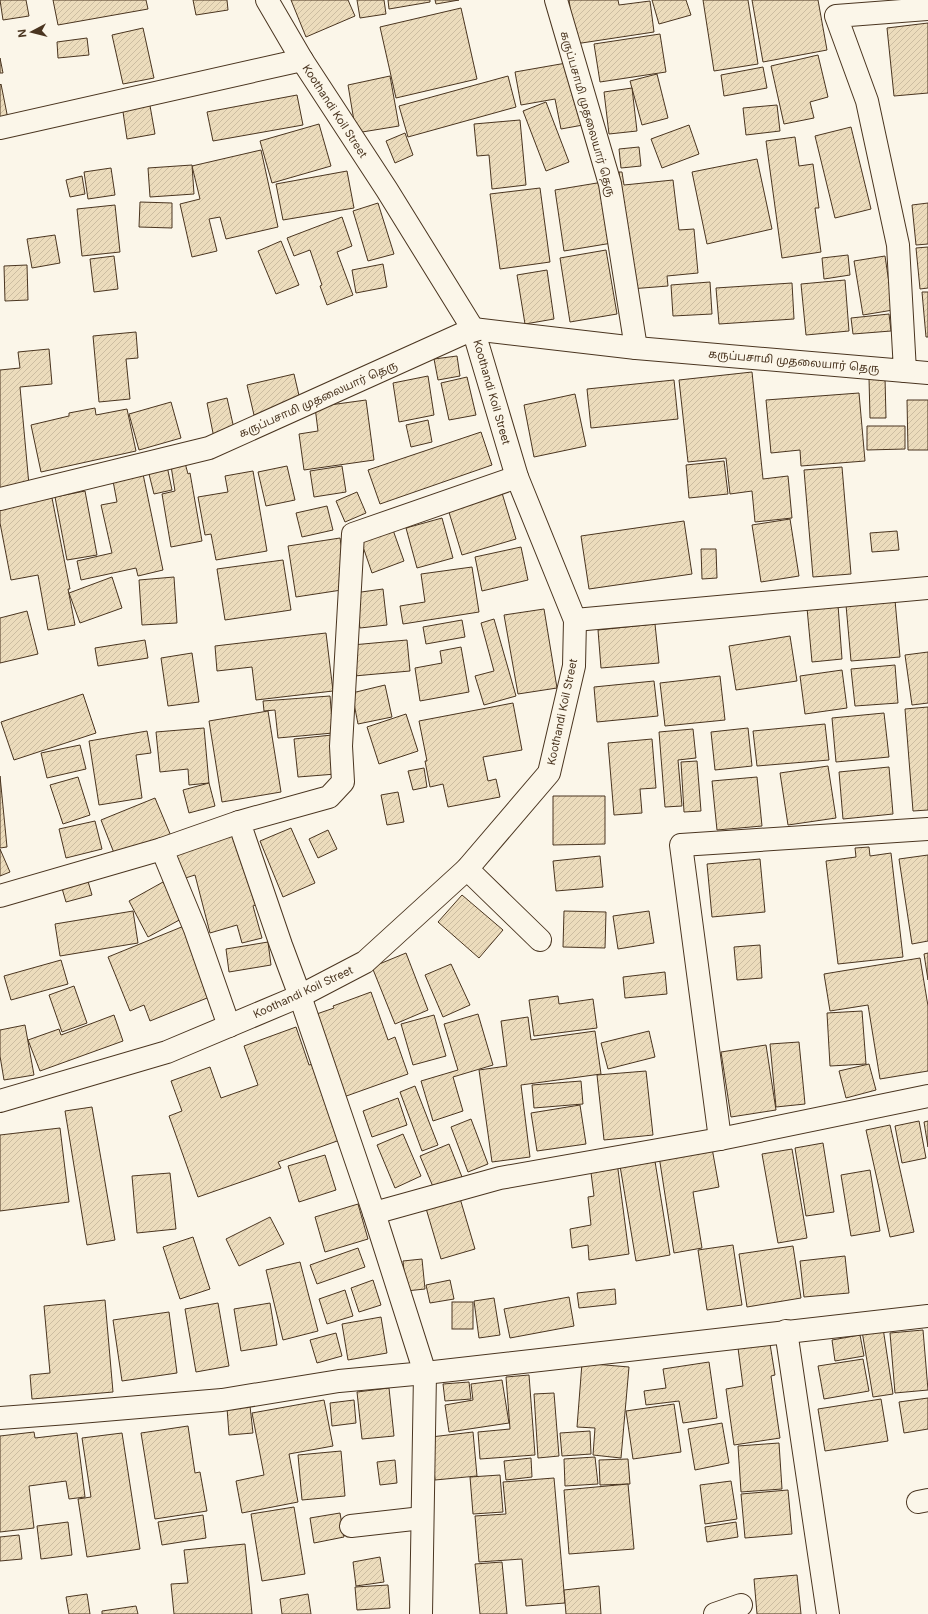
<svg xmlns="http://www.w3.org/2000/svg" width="928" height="1614" font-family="Inter,'Noto Sans Tamil',sans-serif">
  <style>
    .building { fill: url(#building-hatch); stroke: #4a3520 }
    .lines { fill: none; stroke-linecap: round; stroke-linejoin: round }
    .minor-casing { stroke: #4a3520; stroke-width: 24 }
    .minor { stroke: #fbf6e9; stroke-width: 22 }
    .labels { text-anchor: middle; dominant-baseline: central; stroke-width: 3; stroke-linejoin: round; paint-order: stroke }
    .street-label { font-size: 11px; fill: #4a3520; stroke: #fbf6e9 }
  </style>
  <defs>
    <pattern id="building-hatch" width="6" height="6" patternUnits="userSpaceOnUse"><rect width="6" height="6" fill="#ecdcbc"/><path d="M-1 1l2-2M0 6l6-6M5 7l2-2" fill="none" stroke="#ccbda1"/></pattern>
  </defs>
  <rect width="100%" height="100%" fill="#fbf6e9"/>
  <g class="building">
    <path d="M0,0h26l3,16 -26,4z"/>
    <path d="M53,0h93l2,9 -90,16z"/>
    <path d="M193,0h34l1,10 -32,5z"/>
    <path d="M291,0h57l7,16 -49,21z"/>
    <path d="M357,0h27l2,14 -26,4z"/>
    <path d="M388,0h42v2l-41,7z"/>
    <path d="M435,0h24l-23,4z"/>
    <path d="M569,0h49l1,5 31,-4 4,31 -79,12z"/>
    <path d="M652,0h34l5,15 -32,9z"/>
    <path d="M703,0h45l10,64 -44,7z"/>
    <path d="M752,0h66l9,50 -64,12z"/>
    <path d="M461,8l16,71 -81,19 -16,-71z"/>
    <path d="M928,23v70l-34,3 -7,-68z"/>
    <path d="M143,28l11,50 -31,6 -11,-49z"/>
    <path d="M660,34l6,38 -66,10 -6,-38z"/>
    <path d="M87,38l2,17 -31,3 -1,-16z"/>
    <path d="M818,55l10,42 -18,5 4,16 -30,6 -13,-58z"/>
    <path d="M0,58l3,15h-3z"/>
    <path d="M572,62l11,63 -22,4 -6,-30 -34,6 -6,-33z"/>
    <path d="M763,67l4,21 -43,8 -3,-21z"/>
    <path d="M657,74l11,44 -26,7 -12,-44z"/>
    <path d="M390,76l9,50 -43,7 -8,-48z"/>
    <path d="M508,76l8,31 -108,30 -9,-31z"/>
    <path d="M1,84l7,35 -8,2v-36z"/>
    <path d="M632,88l5,43 -28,3 -5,-42z"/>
    <path d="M297,95l6,30 -90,16 -6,-29z"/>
    <path d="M149,100l6,34 -28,5 -5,-34z"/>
    <path d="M546,102l23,60 -23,9 -23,-60z"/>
    <path d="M777,105l3,26 -34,4 -3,-27z"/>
    <path d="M520,120l6,65 -34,4 -3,-34 -12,1 -3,-32z"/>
    <path d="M319,124l12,42 -59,17 -12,-42z"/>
    <path d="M689,125l10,29 -37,14 -11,-29z"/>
    <path d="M851,127l20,82 -36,9 -20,-82z"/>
    <path d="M405,133l8,22 -18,8 -9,-22z"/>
    <path d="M795,137l4,29 14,-2 6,44h-4l6,44 -39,6 -16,-117z"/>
    <path d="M639,147l2,19 -20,2 -2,-19z"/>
    <path d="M261,150l17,77 -52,12 -6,-22 -11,2 8,32 -25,6 -12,-53 20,-5 -8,-33z"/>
    <path d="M757,159l15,70 -65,15 -15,-72z"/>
    <path d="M192,165l2,29 -44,3 -2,-29z"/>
    <path d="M111,168l4,27 -27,4 -4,-27z"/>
    <path d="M347,171l7,37 -71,12 -7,-36z"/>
    <path d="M619,172h3l2,13 49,-5 6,50 15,-1 4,44 -31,3 1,10 -38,3z"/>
    <path d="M82,176l3,18 -15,3 -4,-17z"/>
    <path d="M603,182l9,61 -48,8 -9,-61z"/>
    <path d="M540,188l10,74 -50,7 -10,-75z"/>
    <path d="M140,202l32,1v25l-33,-1z"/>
    <path d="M378,203l16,51 -26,7 -15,-50z"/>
    <path d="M928,203v41l-12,1 -4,-40z"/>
    <path d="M115,205l5,47 -38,4 -5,-47z"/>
    <path d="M342,217l10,29 -15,6 16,43 -26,10 -7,-19 2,-1 -12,-35 -16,6 -7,-18z"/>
    <path d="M55,235l5,28 -28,5 -5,-29z"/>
    <path d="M281,241l18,44 -23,9 -18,-43z"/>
    <path d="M928,247v41l-8,1 -4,-41z"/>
    <path d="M606,250l11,64 -47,8 -10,-64z"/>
    <path d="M848,255l2,20 -26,4 -2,-21z"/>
    <path d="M114,256l4,33 -24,3 -4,-33z"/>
    <path d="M885,256l8,54 -30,5 -9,-54z"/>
    <path d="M383,264l4,23 -31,6 -4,-23z"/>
    <path d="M27,265l1,35 -23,1 -1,-35z"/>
    <path d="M547,270l7,49 -29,5 -8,-49z"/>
    <path d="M845,280l4,51 -43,4 -5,-51z"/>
    <path d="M710,282l2,32 -39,2 -2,-31z"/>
    <path d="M792,283l2,36 -75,5 -3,-36z"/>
    <path d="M922,292h6v45h-2z"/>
    <path d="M889,314l2,17 -38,3 -2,-16z"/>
    <path d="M136,332l2,26 -12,1 4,40 -31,3 -6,-66z"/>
    <path d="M49,349l3,35 -32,3 9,98 -29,3v-118l20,-2 -2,-16z"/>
    <path d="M457,356l3,20 -22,4 -4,-21z"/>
    <path d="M752,372l11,107 25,-3 4,42 -37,4 -3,-31 -22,3 -4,-36 -38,4 -9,-82z"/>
    <path d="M294,374l7,30 -47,11 -7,-30z"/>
    <path d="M428,376l6,39 -35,7 -6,-39z"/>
    <path d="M467,377l9,38 -27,5 -8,-37z"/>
    <path d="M869,378h16l1,40h-16z"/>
    <path d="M674,380l4,39 -87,9 -4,-39z"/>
    <path d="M859,393l6,68 -64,5 -1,-16 -29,3 -5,-53z"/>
    <path d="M575,394l11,52 -52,11 -10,-52z"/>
    <path d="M227,398l8,35 -21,5 -7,-35z"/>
    <path d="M366,400l8,60 -70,10 -5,-36 19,-3 -3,-24z"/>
    <path d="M907,400h21v50h-20z"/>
    <path d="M171,402l10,36 -42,12 -10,-36z"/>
    <path d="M95,408l1,7 31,-6 9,42 -95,21 -10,-47 38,-9v-3z"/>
    <path d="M428,420l4,22 -21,5 -5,-22z"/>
    <path d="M867,426h38v23l-38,1z"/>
    <path d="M481,432l11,33 -112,39 -12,-34z"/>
    <path d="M724,461l4,33 -39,4 -3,-33z"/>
    <path d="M185,463l3,11 2,-1 12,68 -31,6 -9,-53 13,-3 -4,-25z"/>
    <path d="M167,466l5,24 -18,4 -6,-24z"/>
    <path d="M287,466l8,34 -29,6 -8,-34z"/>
    <path d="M342,466l4,26 -32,5 -4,-26z"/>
    <path d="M842,467l9,107 -38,3 -9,-107z"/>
    <path d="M253,471l14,80 -51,9 -5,-26 -6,1 -7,-38 30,-5 -3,-16z"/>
    <path d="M143,474l20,96 -25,6 -2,-8 -55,12 -4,-19 35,-8 -11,-48 16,-3 -4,-21z"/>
    <path d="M85,491l12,64 -30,5 -12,-63z"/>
    <path d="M357,492l9,21 -21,9 -9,-21z"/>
    <path d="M502,493l14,46 -54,16 -14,-46z"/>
    <path d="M52,498l18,91h-2l7,36 -27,5 -10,-55 -27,5 -11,-57v-15z"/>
    <path d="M327,506l6,24 -31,7 -6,-24z"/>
    <path d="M442,518l11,40 -36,10 -11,-40z"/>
    <path d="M790,519l9,57 -38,6 -9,-57z"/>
    <path d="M684,521l8,53 -103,15 -8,-53z"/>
    <path d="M393,530l11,31 -32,12 -11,-32z"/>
    <path d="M897,531l2,19 -27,2 -2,-19z"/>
    <path d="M340,538l8,51 -52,8 -8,-51z"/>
    <path d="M521,547l7,33 -46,11 -7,-34z"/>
    <path d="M701,549h15l1,29 -15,1z"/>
    <path d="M283,560l8,50 -66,10 -8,-51z"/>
    <path d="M472,567l7,45 -76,12 -3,-18 25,-4 -4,-28z"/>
    <path d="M112,577l10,31 -42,15 -11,-30z"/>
    <path d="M174,577l3,46 -35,2 -3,-45z"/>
    <path d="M383,589l4,36 -27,3 -6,-35z"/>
    <path d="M895,600l5,57 -49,4 -5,-56z"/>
    <path d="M838,605l4,54 -30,3 -5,-54z"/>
    <path d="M544,609l13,79 -39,6 -14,-79z"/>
    <path d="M27,611l11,43 -38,9v-45z"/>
    <path d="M494,619l22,77 -32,9 -9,-29 19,-5 -13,-48z"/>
    <path d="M462,620l3,17 -39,7 -3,-17z"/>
    <path d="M655,624l4,39 -58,5 -3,-38z"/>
    <path d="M326,633l7,58 -77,9 -4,-33 -35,4 -2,-25z"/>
    <path d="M790,636l7,45 -61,9 -7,-44z"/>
    <path d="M145,640l3,18 -50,8 -3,-18z"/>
    <path d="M407,640l3,31 -56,5 -2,-31z"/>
    <path d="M461,647l8,45 -49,9 -5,-33 27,-5 -2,-12z"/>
    <path d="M928,652v51l-16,2 -7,-50z"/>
    <path d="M192,653l7,49 -31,4 -7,-48z"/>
    <path d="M895,665l3,38 -43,3 -4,-37z"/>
    <path d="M842,670l5,38 -42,6 -5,-38z"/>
    <path d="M720,676l5,44 -60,6 -5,-43z"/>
    <path d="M654,681l4,35 -61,6 -3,-35z"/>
    <path d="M385,685l7,32 -34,7 -6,-31z"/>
    <path d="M83,694l13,39 -82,27 -13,-38z"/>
    <path d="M330,696l3,37 -55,5 -3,-28 -11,1 -1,-10z"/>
    <path d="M513,703l9,47 -39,7 5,24 8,-2 4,18 -52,10 -5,-23 -13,3 -5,-26h2l-8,-40z"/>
    <path d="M928,707v103l-15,1 -8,-102z"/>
    <path d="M268,711l13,81 -59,10 -13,-81z"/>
    <path d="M884,713l5,44 -53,5 -4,-44z"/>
    <path d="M406,714l12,37 -39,13 -12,-37z"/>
    <path d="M825,724l4,36 -72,6 -4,-35z"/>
    <path d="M204,728l5,55 -20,2 -1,-16 -28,3 -4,-40z"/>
    <path d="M748,728l4,38 -37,4 -4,-38z"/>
    <path d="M693,729l3,29 -18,2 4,46 -17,1 -6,-75z"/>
    <path d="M147,731l4,22 -15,2 6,43 -43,7 -10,-64z"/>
    <path d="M332,735l4,39 -38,3 -4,-38z"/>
    <path d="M652,739l4,49 -16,1 2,24 -28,2 -6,-72z"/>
    <path d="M80,745l6,24 -39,9 -6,-25z"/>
    <path d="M697,761l4,50 -17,1 -3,-50z"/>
    <path d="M828,766l8,52 -48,7 -8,-52z"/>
    <path d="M889,767l4,47 -50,5 -4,-47z"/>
    <path d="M424,768l3,19 -14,3 -5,-19z"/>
    <path d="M0,776l7,71 -7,1z"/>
    <path d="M78,777l12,38 -27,9 -13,-39z"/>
    <path d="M757,777l5,49 -45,4 -5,-49z"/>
    <path d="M209,783l6,23 -26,7 -6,-23z"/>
    <path d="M398,792l6,30 -17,3 -6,-30z"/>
    <path d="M553,796h52v48l-52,1z"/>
    <path d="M155,798l16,38 -55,22 -15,-38z"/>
    <path d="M95,821l7,28 -36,9 -7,-29z"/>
    <path d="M291,828l24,55 -32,14 -23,-56z"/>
    <path d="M328,830l9,19 -19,9 -9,-19z"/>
    <path d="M238,833l20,71 -5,2 9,32 -20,5 -5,-18 -27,8 -15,-58 -16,5 -8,-28z"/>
    <path d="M869,847l1,9 21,-3 12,104 -65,7 -12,-103 30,-4 -1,-9z"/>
    <path d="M0,849l10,23 -10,4z"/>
    <path d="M928,855v86l-16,3 -13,-85z"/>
    <path d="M600,856l3,31 -47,4 -3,-30z"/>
    <path d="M760,859l5,53 -53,5 -5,-53z"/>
    <path d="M87,878l5,17 -26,7 -5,-17z"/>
    <path d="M163,882l20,36 -35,19 -19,-36z"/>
    <path d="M462,895l41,35 -24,28 -41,-36z"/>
    <path d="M133,911l5,32 -78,13 -5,-32z"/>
    <path d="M564,911l42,1 -1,36 -42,-1z"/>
    <path d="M649,911l5,32 -36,6 -5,-33z"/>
    <path d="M184,926l28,70 -62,25 -6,-16 -14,6 -22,-54z"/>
    <path d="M268,942l3,23 -42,7 -3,-23z"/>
    <path d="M760,945l2,33 -25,2 -3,-33z"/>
    <path d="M406,953l22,57 -33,14 -23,-57z"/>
    <path d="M928,953v27l-4,-26z"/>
    <path d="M920,958l8,48v65l-48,8 -12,-74 -38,6 -6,-37z"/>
    <path d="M61,960l7,24 -57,16 -7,-24z"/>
    <path d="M451,964l19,41 -27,12 -18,-42z"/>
    <path d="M665,972l2,22 -42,4 -2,-21z"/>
    <path d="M74,986l13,37 -25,9 -13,-37z"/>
    <path d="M371,992l17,48 7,-3 13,37 -70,25 -30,-82 26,-9 -1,-2z"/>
    <path d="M558,996l1,8 34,-5 4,29 -63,8 -5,-36z"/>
    <path d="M862,1011l4,53 -36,2 -3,-53z"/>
    <path d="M478,1014l15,51 -40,12 10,34 -30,10 -12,-40 37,-11 -14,-46z"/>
    <path d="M114,1015l9,26 -83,30 -12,-31 31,-11 2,6z"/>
    <path d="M434,1015l12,41 -33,9 -12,-41z"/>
    <path d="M528,1017l3,23 64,-9 6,43 -80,11 9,72 -38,5 -13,-92 28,-4 -6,-45z"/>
    <path d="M25,1025l9,50 -30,5 -4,-24v-26z"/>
    <path d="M296,1027l13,38 4,-1 27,76 -62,22 3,6 -83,29 -29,-81 13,-5 -11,-30 39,-14 11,31 37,-13 -14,-39z"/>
    <path d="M649,1031l6,26 -47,12 -7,-26z"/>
    <path d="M799,1042l6,62 -29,3 -6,-63z"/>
    <path d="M766,1045l10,65 -45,7 -10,-65z"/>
    <path d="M869,1064l7,26 -30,8 -7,-27z"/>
    <path d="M646,1071l7,64 -49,5 -7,-65z"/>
    <path d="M581,1081l2,23 -49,4 -2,-23z"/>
    <path d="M415,1086l23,59 -16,6 -22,-59z"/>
    <path d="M398,1098l9,27 -35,12 -9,-26z"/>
    <path d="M580,1105l6,39 -49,7 -6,-38z"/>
    <path d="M92,1107l23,133 -28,5 -22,-134z"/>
    <path d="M471,1119l17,45 -20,8 -17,-45z"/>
    <path d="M919,1121l7,37 -24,5 -7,-37z"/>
    <path d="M928,1121v26l-4,-25z"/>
    <path d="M890,1125l24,107 -24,5 -24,-107z"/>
    <path d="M60,1128l9,74 -69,9v-76z"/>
    <path d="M403,1134l18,42 -26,12 -18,-43z"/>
    <path d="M823,1143l11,69 -28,4 -11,-68z"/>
    <path d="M449,1144l13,33 -28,12 -14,-33z"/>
    <path d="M712,1148l7,39 -26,5 9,56 -28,5 -15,-97z"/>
    <path d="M792,1149l15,89 -29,5 -16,-89z"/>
    <path d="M325,1155l11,35 -37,12 -11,-36z"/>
    <path d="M654,1155l16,100 -34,6 -17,-101z"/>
    <path d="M617,1162l12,92 -40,6 -1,-15 -16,3 -2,-19 21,-4 -3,-28 6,-1 -4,-31z"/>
    <path d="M870,1170l10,61 -29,5 -10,-61z"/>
    <path d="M170,1173l6,56 -39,4 -5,-57z"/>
    <path d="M459,1195l16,54 -34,10 -16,-54z"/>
    <path d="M358,1204l10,35 -43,13 -10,-35z"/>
    <path d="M270,1217l14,27 -45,22 -13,-27z"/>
    <path d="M193,1237l17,52 -30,10 -17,-52z"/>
    <path d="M733,1245l9,60 -35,5 -9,-60z"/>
    <path d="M793,1246l8,52 -54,9 -8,-53z"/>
    <path d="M358,1248l7,19 -48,17 -7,-19z"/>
    <path d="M845,1256l4,37 -45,4 -4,-36z"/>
    <path d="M422,1259l3,30 -19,2 -3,-30z"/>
    <path d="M300,1262l18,69 -35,9 -17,-70z"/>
    <path d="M373,1280l8,25 -22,7 -8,-24z"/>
    <path d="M450,1280l4,19 -24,4 -4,-18z"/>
    <path d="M615,1289l1,15 -37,4 -2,-15z"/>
    <path d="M345,1290l8,26 -26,8 -8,-25z"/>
    <path d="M569,1297l5,29 -64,12 -6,-29z"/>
    <path d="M494,1298l6,37 -21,3 -5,-37z"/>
    <path d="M105,1300l8,92 -81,7 -2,-24 20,-2 -6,-67z"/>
    <rect x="452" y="1302" width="21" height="27"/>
    <path d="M218,1303l11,63 -33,6 -11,-63z"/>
    <path d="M270,1303l7,42 -36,6 -7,-42z"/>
    <path d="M169,1312l8,61 -55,8 -9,-61z"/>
    <path d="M381,1317l6,36 -39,7 -6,-36z"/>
    <path d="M883,1328l10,66 -20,3 -11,-66z"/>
    <path d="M923,1330l5,60 -33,3 -5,-60z"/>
    <path d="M336,1333l6,23 -25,7 -7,-23z"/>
    <path d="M860,1335l4,21 -29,5 -3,-21z"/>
    <path d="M770,1344l5,31 -4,1 9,62 -46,7 -8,-56 17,-3 -5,-38z"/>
    <path d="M863,1359l6,32 -45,8 -6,-33z"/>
    <path d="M709,1362l8,56 -34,5 -4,-22 -33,4 -2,-14 22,-3 -3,-19z"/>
    <path d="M582,1363l47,4 -8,91 -28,-3 2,-27 -18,-1z"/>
    <path d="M529,1375l6,80 -55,4 -2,-27 32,-3 -4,-52z"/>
    <path d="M502,1380l7,43 -60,9 -4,-27 28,-5 -2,-16z"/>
    <path d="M469,1382l2,17 -26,2 -2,-17z"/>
    <path d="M389,1388l5,48 -32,3 -5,-47z"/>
    <path d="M554,1393l5,63 -21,2 -4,-64z"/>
    <path d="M928,1398v31l-24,4 -5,-31z"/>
    <path d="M881,1399l7,42 -63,10 -7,-42z"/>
    <path d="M324,1400l9,46 -44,8 9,48 -56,11 -6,-32 28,-6 -12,-62z"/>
    <path d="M354,1400l2,23 -24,3 -2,-23z"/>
    <path d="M674,1404l7,48 -48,7 -7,-48z"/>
    <path d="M250,1406l3,27 -24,2 -2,-27z"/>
    <path d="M722,1423l7,40 -34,7 -7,-41z"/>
    <path d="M188,1426l7,47 5,-1 7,39 -52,8 -14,-86z"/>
    <path d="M590,1431l1,23 -29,2 -2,-23z"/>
    <path d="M34,1432l1,6 42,-5 8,64 -16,2 -3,-18 -37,5 5,42 -34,4v-96z"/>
    <path d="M473,1432l4,44 -42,4 -4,-43z"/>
    <path d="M122,1433l18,116 -53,8 -9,-58 13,-2 -9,-59z"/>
    <path d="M779,1443l3,46 -41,3 -3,-46z"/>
    <path d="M341,1451l4,45 -43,4 -4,-45z"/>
    <path d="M595,1457l3,27 -33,2 -1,-27z"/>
    <path d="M531,1458l1,19 -26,3 -2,-19z"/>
    <path d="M628,1459l2,25 -30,1 -1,-25z"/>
    <path d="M395,1460l2,23 -17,2 -3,-23z"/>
    <path d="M500,1475l3,37 -30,2 -3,-37z"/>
    <path d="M554,1478l11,125 -39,3 -4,-47 -43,3 -4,-46 31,-2 -3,-32z"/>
    <path d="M731,1481l6,38 -32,5 -5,-39z"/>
    <path d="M628,1484l6,65 -65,5 -5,-64z"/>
    <path d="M788,1490l4,44 -47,4 -4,-44z"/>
    <path d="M294,1507l11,67 -43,7 -11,-67z"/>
    <path d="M340,1513l4,24 -30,6 -4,-25z"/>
    <path d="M203,1515l3,23 -44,7 -4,-23z"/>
    <path d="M68,1522l4,33 -31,4 -4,-33z"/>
    <path d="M736,1522l2,15 -31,5 -2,-15z"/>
    <path d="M19,1535l3,24 -22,2v-24z"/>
    <path d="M245,1544l7,70h-78l-3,-30 17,-1 -4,-33z"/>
    <path d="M380,1557l4,25 -28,4 -3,-24z"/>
    <path d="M502,1562l5,52h-27l-5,-50z"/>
    <path d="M797,1575l4,39h-44l-3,-35z"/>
    <path d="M388,1585l2,23 -33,2 -2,-23z"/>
    <path d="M599,1586l2,28h-35l-2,-24z"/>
    <path d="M87,1594l3,20h-21l-3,-17z"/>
    <path d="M308,1594l3,20h-29l-2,-15z"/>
    <path d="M136,1606l2,8h-36v-3z"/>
  </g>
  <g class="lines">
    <defs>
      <g id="minor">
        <path d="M556,0l54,184 26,164"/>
        <path d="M0,128l302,-68"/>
        <path d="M905,371l23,2"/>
        <path d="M517,477l-164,57 -12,212 2,36 -14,15 -90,25 42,123 19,51 74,217 126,-35 220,-39 208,-43"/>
        <path d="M0,499l209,-51 264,-119 163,19 269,23 -7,-126 -31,-144 -31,-85 92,-7"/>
        <path d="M575,620l353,-32"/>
        <path d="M467,869l73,71"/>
        <path d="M0,896l162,-47"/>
        <path d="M229,1026l-34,-97 -33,-80 77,-27"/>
        <path d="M0,1101l167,-49 133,-56 65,-34 102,-93 82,-96 25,-107 1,-46 -58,-143 -44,-148 -86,-139 -85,-130 -35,-60"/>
        <path d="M720,1139l-39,-294 247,-16"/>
        <path d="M374,1213l51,160 -4,241"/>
        <path d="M786,1331l42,283"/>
        <path d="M0,1418l68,-5 154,-13 117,-19 86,-8 503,-57"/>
        <path d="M918,1502l10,-2"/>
        <path d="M351,1526l71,-8"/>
        <path d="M715,1614l26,-9"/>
      </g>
    </defs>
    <use href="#minor" class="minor-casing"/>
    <use href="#minor" class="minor"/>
  </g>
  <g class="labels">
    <g class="street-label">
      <text transform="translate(335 111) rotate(57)">Koothandi Koil Street</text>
      <text transform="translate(588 114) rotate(74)">கருப்பசாமி முதலையார் தெரு</text>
      <text transform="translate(794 361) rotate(5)">கருப்பசாமி முதலையார் தெரு</text>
      <text transform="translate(492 392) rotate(74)">Koothandi Koil Street</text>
      <text transform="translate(318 399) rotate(-24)">கருப்பசாமி முதலையார் தெரு</text>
      <text transform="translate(562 712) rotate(-78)">Koothandi Koil Street</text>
      <text transform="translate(303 992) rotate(-25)">Koothandi Koil Street</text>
    </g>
  </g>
  <g transform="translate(32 32) rotate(263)" stroke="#fbf6e9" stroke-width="3" paint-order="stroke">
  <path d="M0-3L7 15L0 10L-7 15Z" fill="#4a3520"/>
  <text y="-6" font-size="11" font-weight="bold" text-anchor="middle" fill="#4a3520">N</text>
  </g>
</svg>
